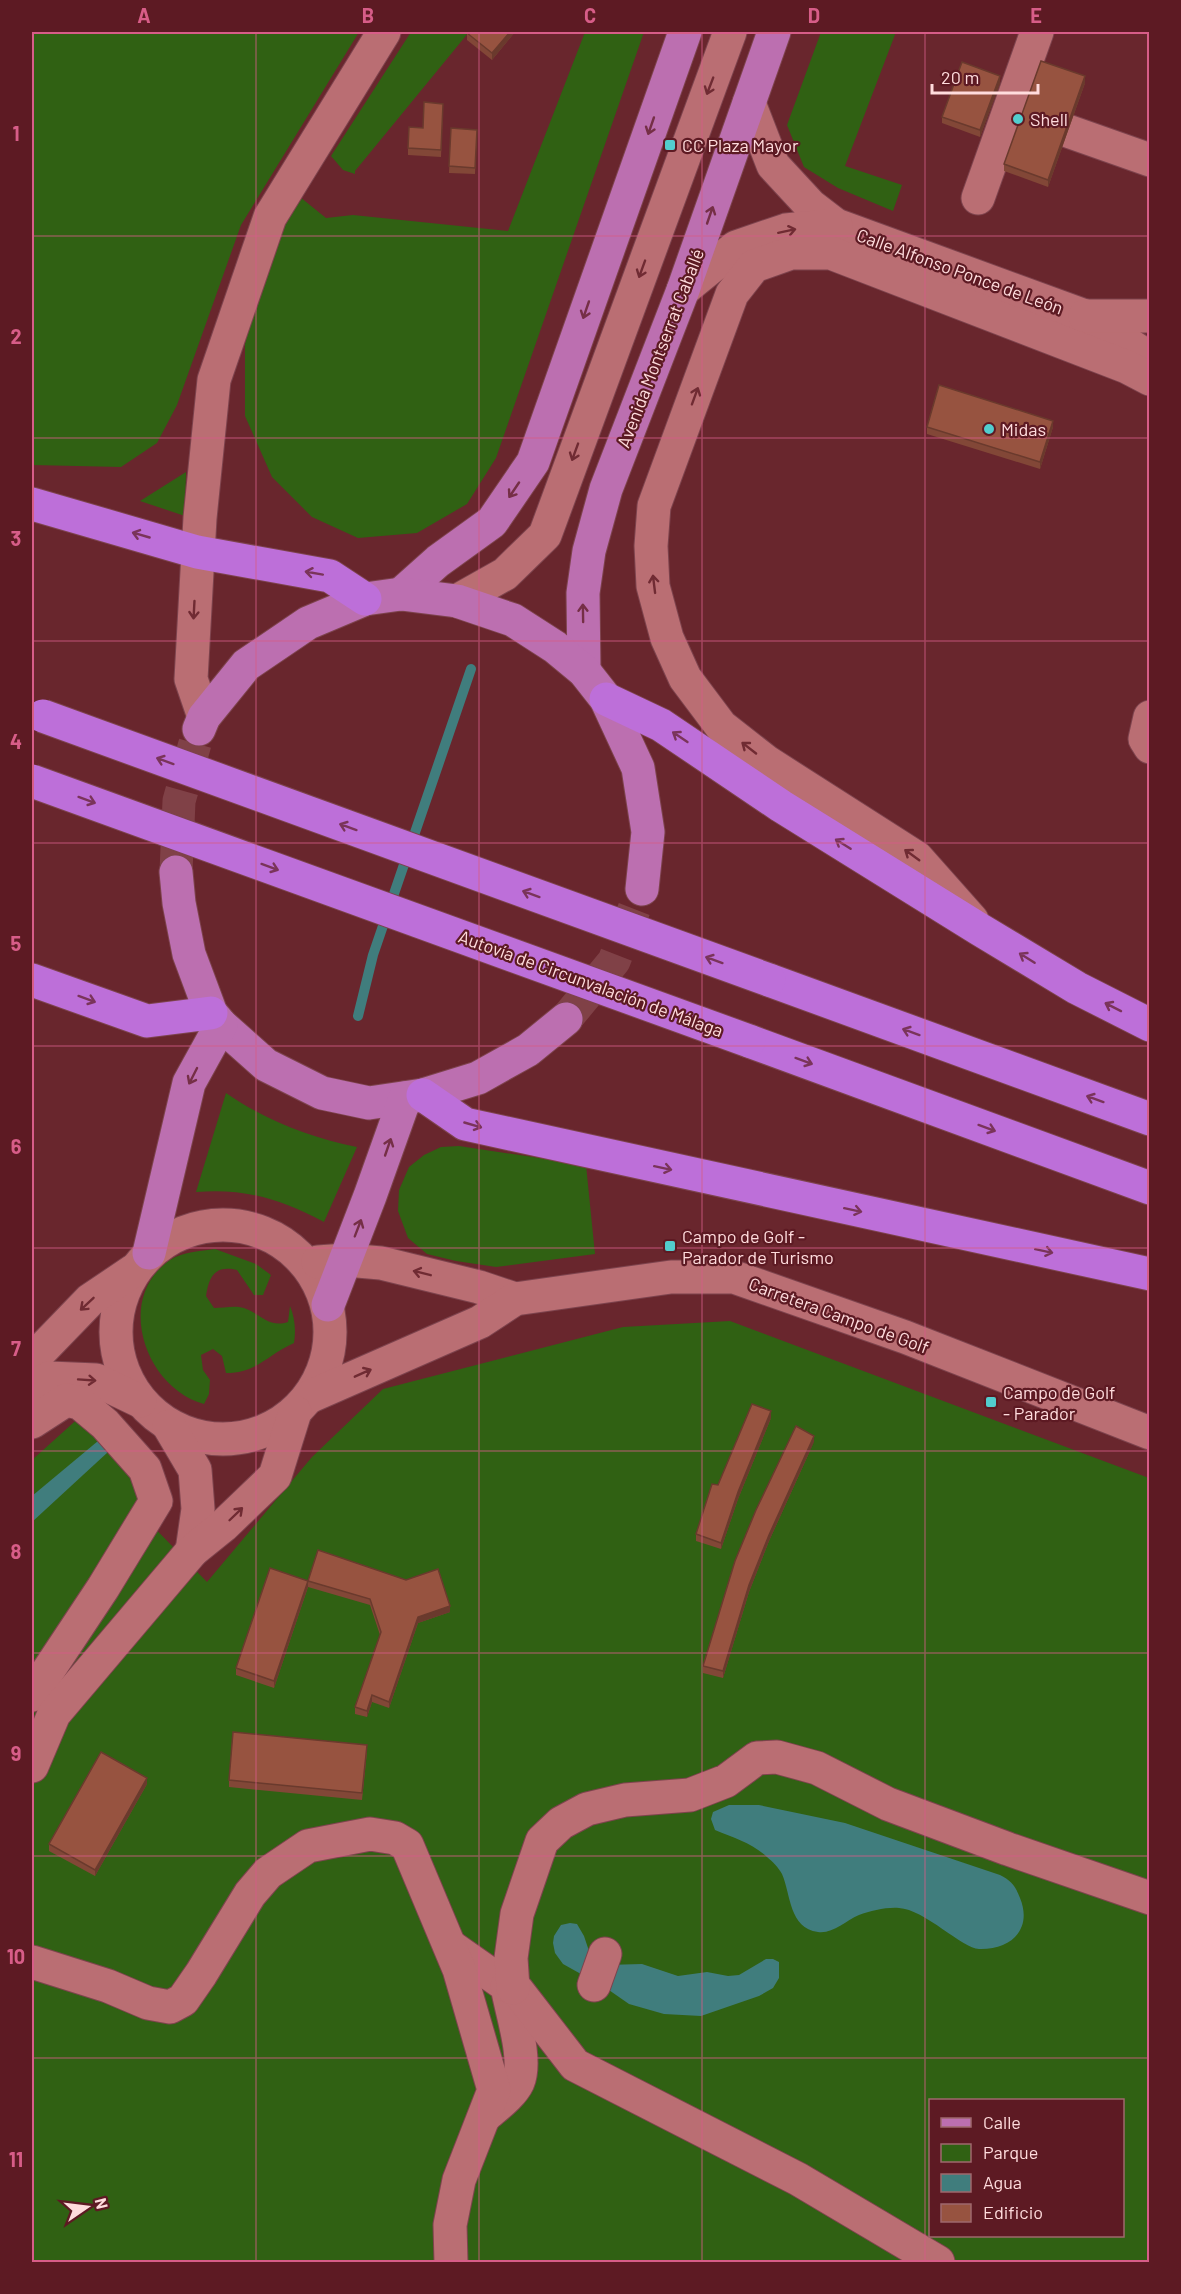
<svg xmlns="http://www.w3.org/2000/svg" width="1181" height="2294" font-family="Barlow,sans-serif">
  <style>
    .green { fill: #306113; fill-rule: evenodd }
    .water { fill: #407d7d }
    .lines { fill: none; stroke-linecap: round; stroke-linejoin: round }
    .stream { stroke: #407d7d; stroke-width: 10 }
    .major-tunnel { stroke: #804147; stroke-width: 33; stroke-dasharray: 33 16; stroke-linecap: butt }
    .minor-casing { stroke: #7d434d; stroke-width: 35 }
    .major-casing { stroke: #7d434d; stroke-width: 35 }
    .highway-casing { stroke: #7d434d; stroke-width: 35 }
    .minor { stroke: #ba6e73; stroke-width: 33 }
    .major { stroke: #bc6fb0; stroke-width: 33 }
    .highway { stroke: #bd6fd9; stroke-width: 33 }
    .highway-bridge-casing { stroke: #7d434d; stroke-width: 35; stroke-linecap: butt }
    .highway-bridge { stroke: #bd6fd9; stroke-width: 33 }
    .wall { fill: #824737 }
    .shaded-wall { fill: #6a3a2d }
    .building { fill: #975340; stroke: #6a3a2d; stroke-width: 1.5 }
    .oneway { stroke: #702b33 }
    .oneway2 { stroke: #752f46 }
    .oneway3 { stroke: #7a345a }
    .grid { fill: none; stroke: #d75d88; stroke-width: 1.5; stroke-opacity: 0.55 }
    .poi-dot { fill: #52cdce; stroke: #5d1a23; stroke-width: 2 }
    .labels { text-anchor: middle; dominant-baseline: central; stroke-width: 4.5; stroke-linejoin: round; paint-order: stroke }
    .poi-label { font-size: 18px; fill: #ffdcdd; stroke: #5d1a23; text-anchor: start }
    .street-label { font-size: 18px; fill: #ffdcdd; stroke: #5d1a23 }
    .neatline { fill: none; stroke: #d75d88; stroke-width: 2 }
    .grid-label { font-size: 20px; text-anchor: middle; font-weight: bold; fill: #d75d88 }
  </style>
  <rect width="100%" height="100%" fill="#69262d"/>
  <g class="green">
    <path d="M32,32h327l-118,193 -64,180 -20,38 -36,24 -89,-2z"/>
    <path d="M411,32h58l-114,139v3l-12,-4 -12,-14z"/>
    <path d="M585,32h59l-148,426 -29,46 -50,29 -59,5 -46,-21 -40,-40 -27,-61v-72l19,-84 36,-63 26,21 27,-3 155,16z"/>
    <path d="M821,32h75l-51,134 57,19 -9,26 -55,-23 -34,-21 -17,-42z"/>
    <path d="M186,472l-1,44 -45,-15z"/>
    <path d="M226,1093c41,28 82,44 131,54l-33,75c-43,-23 -79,-34 -128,-30z"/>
    <path d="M459,1146l127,19 9,89 -99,13 -40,-6 -29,-7 -19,-16 -10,-27 1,-21 10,-23 15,-12 17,-8z"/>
    <path d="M215,1249l41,15 15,11 -8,20h-9l-17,-25c-22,-5 -28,6 -31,26l8,12c8,0 17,-2 25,-1 20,3 27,22 49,15l2,-16c5,12 6,25 4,37 -27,12 -37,30 -68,30l-4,-17 -9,-7 -12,6 2,15 7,10 -1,14 -5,10c-59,-16 -90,-106 -34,-144 12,-8 31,-9 45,-11z"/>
    <path d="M730,1321l419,157v784h-1117v-802l51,-46 57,72 2,29 65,67 105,-125 71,-68 240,-62zM930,2100h192v136h-192z"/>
  </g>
  <g class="water">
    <path d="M98,1441l10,11 -76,70v-26z"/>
    <path d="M729,1805h30l86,18 155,52c11,5 16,12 20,23 13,32 -10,52 -41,51 -16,0 -55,-40 -80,-41 -13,-1 -28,3 -40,7 -14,6 -26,19 -41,17 -29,-4 -27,-37 -36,-58 -3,-6 -10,-13 -15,-17 -15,-14 -33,-19 -52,-27l-4,-11 2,-7z"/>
    <path d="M570,1923l7,1 7,12 5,15 17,14 36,-1 36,12 29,-4 21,4 11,-1 27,-16h7l6,3v16l-6,10 -14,8 -58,20 -37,-2 -35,-10 -23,-16 -43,-24 -8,-11 -2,-10 1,-7 7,-11z"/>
  </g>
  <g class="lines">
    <path class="stream" d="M358,1016l15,-61 98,-286"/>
    <g class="major-tunnel">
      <path d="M176,872l3,-71 20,-72"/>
      <path d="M566,1019l48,-58 28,-72"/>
    </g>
    <defs>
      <g id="minor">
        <path d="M749,103l24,62 37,40 26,20 249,91 65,42"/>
        <path d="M1025,116l125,44"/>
        <path d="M978,198l59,-166"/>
        <path d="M683,290l53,-43 50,-17 50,-5"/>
        <path d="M1085,316h65"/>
        <path d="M457,601l48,-27 40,-39 185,-503"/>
        <path d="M204,717l-13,-38 9,-161 14,-138 56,-163 114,-185"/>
        <path d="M1150,717l-5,22 5,8"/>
        <path d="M972,920l-55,-62 -150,-96 -46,-36 -36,-48 -18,-40 -14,-52 -2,-40 3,-40 78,-212 22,-28 37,-13h40l296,114 23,12"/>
        <circle cx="223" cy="1332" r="107"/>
        <path d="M318,1262l28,-2 35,3 98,24 36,12"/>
        <path d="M32,1360l58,-60 43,-29"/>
        <path d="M32,1387l17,-9 47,2 44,21"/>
        <path d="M309,1397l171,-75 35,-23 156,-22h63l171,60 245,96"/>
        <path d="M32,1422l34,-22 14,3 25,21 40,45 11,32 -53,87 -71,107"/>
        <path d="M169,1426l26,44 3,39 -6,42"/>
        <path d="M32,1766l22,-52 138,-163 31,-25 52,-50 20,-64"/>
        <path d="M450,1946l57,40c4,25 21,73 11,96 -6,13 -23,25 -33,34"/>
        <path d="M32,1962l76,24 40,17 22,4 13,-7 18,-26 49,-80 18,-21 40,-27 62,-12 25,4 12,7 52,124 35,121 -35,90 -9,45 1,37"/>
        <path d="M594,1985l11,-31"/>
        <path d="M507,1986l10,4 58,75 223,114 140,83"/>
        <path d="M513,1988l-2,-30 6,-44 25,-73 19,-18 26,-14 38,-9 65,-5 36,-14 31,-23 20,-1 40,11 71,36 120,45 142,49"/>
      </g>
      <g id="major">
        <path d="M401,594l37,-33 54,-39 41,-60 152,-430"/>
        <path d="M584,671l-1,-78 6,-42 17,-62 77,-199 91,-258"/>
        <path d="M199,729l5,-12 42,-52 62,-42 57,-24 36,-5 56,7 56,19 42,27 29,24 22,28 32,69 10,64 -6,57"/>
        <path d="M176,872l3,31 10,51 22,59 10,12 45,40 56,28 47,10 54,-8 55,-17 50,-28 38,-31"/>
        <path d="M149,1253l40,-170 32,-58"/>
        <path d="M328,1305l42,-109 35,-98"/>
      </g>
      <g id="highway">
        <path d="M32,504l165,48 133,24 35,23"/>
        <path d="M606,699l55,26 120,81 198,123 98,59 73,37"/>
        <path d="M32,980l115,41 64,-8"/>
        <path d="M769,980l381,139"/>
        <path d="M749,1041l401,147"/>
        <path d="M423,1095l42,29 685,150"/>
      </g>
    </defs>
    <use href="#minor" class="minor-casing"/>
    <use href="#major" class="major-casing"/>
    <use href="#highway" class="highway-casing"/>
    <use href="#minor" class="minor"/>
    <use href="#major" class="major"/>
    <use href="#highway" class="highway"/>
    <defs>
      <g id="highway-bridge">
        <path d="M43,716l726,264"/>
        <path d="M32,781l717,260"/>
      </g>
    </defs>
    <use href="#highway-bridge" class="highway-bridge-casing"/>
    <use href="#highway-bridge" class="highway-bridge"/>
  </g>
  <g class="wall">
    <path d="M515,32l-23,28 -25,-20v-7z"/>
    <path d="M1000,83l-20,54 -38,-14v-6z"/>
    <path d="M1085,83l-37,104 -44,-16v-7z"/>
    <path d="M443,104l-2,53 -33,-2v-7z"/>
    <path d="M451,128l26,2 -2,44 -26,-1z"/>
    <path d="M927,427h126l-13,42 -113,-35z"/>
    <path d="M771,1418l-33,81 -17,50 -25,-8v-7l22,-49z"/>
    <path d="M814,1442l-45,99 -20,51 -26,86 -20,-5v-7z"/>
    <path d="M308,1581l142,31 -32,11 -29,85 -17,-6 -5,15 -12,-3v-7l25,-72 -10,-30 -62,-18 -34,101 -38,-13v-7z"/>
    <path d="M367,1751l-5,49 -133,-13v-7z"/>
    <path d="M147,1784l-52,92 -46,-25v-7z"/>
  </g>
  <g class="shaded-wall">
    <path d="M510,32h5l-23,28v-7z"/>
    <path d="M1000,76v7l-20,54v-7z"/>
    <path d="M1085,76v7l-37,104v-7z"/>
    <path d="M1053,421v6l-13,42v-7z"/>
    <path d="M771,1411v7l-33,81 -17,50v-6l17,-51z"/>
    <path d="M814,1436v6l-45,99 -20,51 -26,86v-7l26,-86 20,-50z"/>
    <path d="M308,1581v6l-34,101v-7z"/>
    <path d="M450,1606v6l-32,11 -29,85v-6l29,-85z"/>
    <path d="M372,1695v7l-5,15v-6z"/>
    <path d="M147,1778v6l-52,92v-6z"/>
  </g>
  <g class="building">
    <path d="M469,32h41l-18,21 -25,-20z"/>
    <path d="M1041,61l44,15 -37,104 -44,-16z"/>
    <path d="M962,62l38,14 -20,54 -38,-13z"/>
    <path d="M424,102l19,2 -2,46 -33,-2 1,-21 14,1z"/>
    <path d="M451,128l26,2 -2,38 -26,-2z"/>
    <path d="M939,385l114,36 -13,41 -113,-35z"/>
    <path d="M752,1404l19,7 -33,81 -17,51 -25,-9 16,-50 6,1z"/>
    <path d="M796,1426l18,10 -45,99 -20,50 -26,86 -20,-5 32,-105 21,-51z"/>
    <path d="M318,1550l88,30 32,-11 12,37 -32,11 -29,85 -17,-7 -5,16 -12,-4 26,-75 -11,-33 -62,-18 -34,100 -38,-13 34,-100 38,13z"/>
    <path d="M233,1732l134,13 -5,48 -133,-13z"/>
    <path d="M101,1752l46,26 -52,92 -46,-26z"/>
  </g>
  <defs><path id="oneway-shaft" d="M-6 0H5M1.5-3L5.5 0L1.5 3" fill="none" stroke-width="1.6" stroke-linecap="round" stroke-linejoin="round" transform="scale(1.5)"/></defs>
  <g class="oneway">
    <use href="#oneway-shaft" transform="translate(710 86) rotate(111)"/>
    <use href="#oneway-shaft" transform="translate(787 231) rotate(-12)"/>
    <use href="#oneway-shaft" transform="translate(642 269) rotate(110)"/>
    <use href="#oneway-shaft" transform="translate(695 396) rotate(-70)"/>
    <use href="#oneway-shaft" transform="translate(575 452) rotate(110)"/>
    <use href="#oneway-shaft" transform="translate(654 584) rotate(-97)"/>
    <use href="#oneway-shaft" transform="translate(194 610) rotate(93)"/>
    <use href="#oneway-shaft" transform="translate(749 748) rotate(-142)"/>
    <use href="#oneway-shaft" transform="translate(912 855) rotate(-144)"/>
    <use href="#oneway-shaft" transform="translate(422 1273) rotate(-166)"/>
    <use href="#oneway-shaft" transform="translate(87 1304) rotate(137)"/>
    <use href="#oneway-shaft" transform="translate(363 1373) rotate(-24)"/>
    <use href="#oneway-shaft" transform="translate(87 1380) rotate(4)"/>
    <use href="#oneway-shaft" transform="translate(236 1514) rotate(-44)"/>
  </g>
  <g class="oneway2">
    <use href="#oneway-shaft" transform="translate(651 126) rotate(109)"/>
    <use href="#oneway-shaft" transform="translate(710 215) rotate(-71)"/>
    <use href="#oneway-shaft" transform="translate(586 310) rotate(109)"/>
    <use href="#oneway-shaft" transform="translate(514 490) rotate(124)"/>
    <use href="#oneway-shaft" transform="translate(583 613) rotate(-91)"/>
    <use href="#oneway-shaft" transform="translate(193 1076) rotate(117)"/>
    <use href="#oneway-shaft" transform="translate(388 1147) rotate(-71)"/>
    <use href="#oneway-shaft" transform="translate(358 1228) rotate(-69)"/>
  </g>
  <g class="oneway3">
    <use href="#oneway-shaft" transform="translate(141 535) rotate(-164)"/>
    <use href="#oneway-shaft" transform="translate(314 573) rotate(-170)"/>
    <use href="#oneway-shaft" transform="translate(680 737) rotate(-146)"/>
    <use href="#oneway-shaft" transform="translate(165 761) rotate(-160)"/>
    <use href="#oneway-shaft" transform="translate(87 800) rotate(20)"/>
    <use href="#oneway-shaft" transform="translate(348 827) rotate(-160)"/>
    <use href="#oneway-shaft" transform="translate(843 844) rotate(-148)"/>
    <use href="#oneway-shaft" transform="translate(270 867) rotate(20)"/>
    <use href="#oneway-shaft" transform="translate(531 894) rotate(-160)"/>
    <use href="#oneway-shaft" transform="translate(1027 958) rotate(-148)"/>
    <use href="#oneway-shaft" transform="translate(714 960) rotate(-160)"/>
    <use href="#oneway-shaft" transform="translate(87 999) rotate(20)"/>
    <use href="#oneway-shaft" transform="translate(1113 1007) rotate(-153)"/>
    <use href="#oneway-shaft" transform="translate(911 1032) rotate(-160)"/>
    <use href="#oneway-shaft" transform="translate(804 1061) rotate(20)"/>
    <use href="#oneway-shaft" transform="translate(1095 1099) rotate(-160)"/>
    <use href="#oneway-shaft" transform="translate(473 1125) rotate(16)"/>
    <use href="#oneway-shaft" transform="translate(987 1128) rotate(20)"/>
    <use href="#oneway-shaft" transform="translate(663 1168) rotate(12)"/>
    <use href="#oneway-shaft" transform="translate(853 1210) rotate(12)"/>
    <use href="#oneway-shaft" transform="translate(1044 1251) rotate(12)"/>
  </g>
  <path class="grid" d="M256,32v2230M479,32v2230M702,32v2230M925,32v2230M32,236h1118M32,438h1118M32,641h1118M32,843h1118M32,1046h1118M32,1248h1118M32,1451h1118M32,1653h1118M32,1856h1118M32,2058h1118"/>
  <g class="poi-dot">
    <circle cx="1018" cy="119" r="6"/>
    <rect x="664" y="139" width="12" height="12" rx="3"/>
    <circle cx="989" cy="429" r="6"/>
    <rect x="664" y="1240" width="12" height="12" rx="3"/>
    <rect x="985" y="1396" width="12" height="12" rx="3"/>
  </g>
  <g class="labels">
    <g class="poi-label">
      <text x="1030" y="119">Shell</text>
      <text x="682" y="145">CC Plaza Mayor</text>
      <text x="1001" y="429">Midas</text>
      <text x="682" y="1236">Campo de Golf -<tspan x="682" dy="21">Parador de Turismo</tspan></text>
      <text x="1003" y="1392">Campo de Golf<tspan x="1003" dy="21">- Parador</tspan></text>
    </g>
    <g class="street-label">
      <text transform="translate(960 271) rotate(20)">Calle Alfonso Ponce de León</text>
      <text transform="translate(660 348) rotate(-69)">Avenida Montserrat Caballé</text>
      <text transform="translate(591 983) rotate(20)">Autovía de Circunvalación de Málaga</text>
      <text transform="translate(839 1315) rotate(20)">Carretera Campo de Golf</text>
    </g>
  </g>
  <rect width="1181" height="2294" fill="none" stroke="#5d1a23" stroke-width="66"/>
  <rect x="929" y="2099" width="195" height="138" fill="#5d1a23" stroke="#9e686d" stroke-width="1.5"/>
  <rect x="941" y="2118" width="30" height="9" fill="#bc6fb0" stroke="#9e686d" stroke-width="1.5"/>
  <text x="983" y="2129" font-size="18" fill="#ffdcdd">Calle</text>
  <rect x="941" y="2144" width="30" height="18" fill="#306113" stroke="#9e686d" stroke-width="1.5"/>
  <text x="983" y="2159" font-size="18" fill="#ffdcdd">Parque</text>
  <rect x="941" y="2174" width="30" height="18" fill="#407d7d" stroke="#9e686d" stroke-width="1.5"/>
  <text x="983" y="2189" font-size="18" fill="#ffdcdd">Agua</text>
  <rect x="941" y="2204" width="30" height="18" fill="#975340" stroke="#9e686d" stroke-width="1.5"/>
  <text x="983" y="2219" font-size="18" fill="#ffdcdd">Edificio</text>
  <g transform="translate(87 2207) rotate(76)" stroke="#5d1a23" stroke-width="4.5" paint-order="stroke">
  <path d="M0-4.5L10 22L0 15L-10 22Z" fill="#ffdcdd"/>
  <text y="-9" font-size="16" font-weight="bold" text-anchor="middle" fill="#ffdcdd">N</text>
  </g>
  <path d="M932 84v9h106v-9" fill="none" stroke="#ffdcdd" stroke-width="3"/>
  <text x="941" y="84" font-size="18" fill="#ffdcdd" stroke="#5d1a23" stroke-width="4.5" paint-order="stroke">20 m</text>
  <rect x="33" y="33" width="1115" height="2228" class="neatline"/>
  <g class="grid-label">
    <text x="144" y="23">A</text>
    <text x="368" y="23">B</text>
    <text x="590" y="23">C</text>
    <text x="814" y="23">D</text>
    <text x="1036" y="23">E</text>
    <text x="16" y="141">1</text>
    <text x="16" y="344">2</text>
    <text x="16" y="546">3</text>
    <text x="16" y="749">4</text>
    <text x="16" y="951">5</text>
    <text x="16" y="1154">6</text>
    <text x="16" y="1356">7</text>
    <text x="16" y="1559">8</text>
    <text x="16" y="1761">9</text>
    <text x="16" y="1964">10</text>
    <text x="16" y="2167">11</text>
  </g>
</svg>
